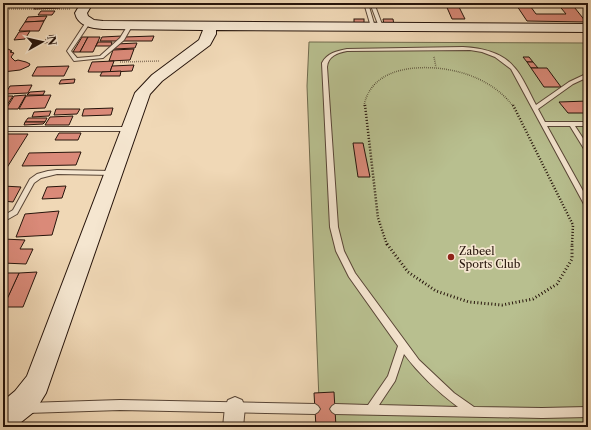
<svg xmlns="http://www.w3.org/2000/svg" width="591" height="430" font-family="'Libre Caslon Text',serif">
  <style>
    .green { fill: #b8bf8f; stroke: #6f6a4d }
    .building { fill: #da8a79; stroke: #26140b }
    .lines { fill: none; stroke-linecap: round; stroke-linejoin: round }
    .lane-casing { stroke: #584536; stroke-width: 2 }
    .street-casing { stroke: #584536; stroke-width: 2 }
    .secondary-casing { stroke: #26140b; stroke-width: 2 }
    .path-far2 { stroke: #26140b; stroke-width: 1.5; stroke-dasharray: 0.5 1.5; stroke-linecap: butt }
    .path-far1 { stroke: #26140b; stroke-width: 2.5; stroke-dasharray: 1 2; stroke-linecap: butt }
    .path { stroke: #26140b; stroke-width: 3; stroke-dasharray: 1 2.5; stroke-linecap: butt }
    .lane { fill: #f5e6d0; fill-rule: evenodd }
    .street { fill: #f5e6d0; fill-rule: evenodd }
    .secondary { fill: #f5e6d0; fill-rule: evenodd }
    .poi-dot { fill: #8f2418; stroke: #f5e6d0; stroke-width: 1.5 }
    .labels { text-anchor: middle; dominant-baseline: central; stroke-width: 3.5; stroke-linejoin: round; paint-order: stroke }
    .poi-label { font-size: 11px; fill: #26140b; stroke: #f5e6d0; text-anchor: start }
  </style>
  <rect width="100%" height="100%" fill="#f0d8b6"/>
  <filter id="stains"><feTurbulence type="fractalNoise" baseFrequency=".005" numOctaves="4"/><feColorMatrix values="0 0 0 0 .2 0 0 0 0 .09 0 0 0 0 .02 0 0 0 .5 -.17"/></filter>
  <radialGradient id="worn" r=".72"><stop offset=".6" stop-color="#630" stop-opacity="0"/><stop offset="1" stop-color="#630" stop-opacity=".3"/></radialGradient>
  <path class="green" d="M309,42l279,1v384h-268l-13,-341z"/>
  <g class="building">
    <path d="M39,3h33l-18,1 -2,2h10l-2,2 -26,1z"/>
    <rect x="198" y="3" width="12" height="4"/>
    <path d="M445,3h12l8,16h-13z"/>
    <path d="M515,3h13l8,11h30l-9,-11h14l15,19 -59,-1z"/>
    <path d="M41,11h14l-3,4h-14z"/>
    <path d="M47,16l-3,5 -19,1 3,-5z"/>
    <rect x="354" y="19" width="10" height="5"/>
    <path d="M383,19h10l1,6 -10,-1z"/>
    <path d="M44,21l-5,10h-20l6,-9z"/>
    <path d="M30,31l-5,8 -11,1 5,-8z"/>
    <path d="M56,35l-4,7 -8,1 4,-7z"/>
    <path d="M122,36l-2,5h-20l2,-4z"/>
    <path d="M154,36l-2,5h-30l2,-4z"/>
    <path d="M82,37h6l-8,15h-7z"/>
    <path d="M88,37h12l-7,15h-13z"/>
    <path d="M98,42h14l-1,4h-15z"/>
    <path d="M137,43l-2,5 -21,1 2,-5z"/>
    <path d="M8,49l4,2 -2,1 4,1 -3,4 4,4 3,-1 8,2 4,2 -1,2 -9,4 -17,2v-20z"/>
    <path d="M134,49l-4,11 -21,1 4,-11z"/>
    <path d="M523,57h6l4,5h-6z"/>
    <path d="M114,61l-4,11h-22l4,-10z"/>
    <path d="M527,62h6l5,6h-7z"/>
    <path d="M134,65l-2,6 -22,1 2,-6z"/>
    <path d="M69,66l-5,10h-32l5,-9z"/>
    <path d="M531,68h16l14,19h-17z"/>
    <path d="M121,71l-1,5h-20l2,-4z"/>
    <path d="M75,79l-1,4 -15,1 2,-4z"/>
    <path d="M32,85l-4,8 -23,1 5,-8z"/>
    <path d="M45,91l-2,4h-16l3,-3z"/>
    <path d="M26,95l-8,14h-12l8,-13z"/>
    <path d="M51,95l-6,13 -26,1 7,-13z"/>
    <path d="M3,96h10l-8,12h-2z"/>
    <path d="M588,101v12h-20l-9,-11z"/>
    <path d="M113,108l-2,7 -29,1 2,-7z"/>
    <path d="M56,109h24l-3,5 -23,1z"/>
    <path d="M51,111l-2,5 -17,1 2,-5z"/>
    <path d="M73,116l-4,9h-24l5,-8z"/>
    <path d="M28,118h19l-2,4h-20z"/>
    <path d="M25,122h20l-2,2 -19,1z"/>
    <path d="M59,133h22l-3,7h-23z"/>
    <path d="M7,134h21l-25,40v-33z"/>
    <path d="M353,143h10l7,34h-12z"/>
    <path d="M81,152l-5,13 -54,1 7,-13z"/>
    <path d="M3,186l18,1 -8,15 -10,-1z"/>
    <path d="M66,186l-4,12 -20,1 5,-12z"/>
    <path d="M59,211l-7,24 -36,2 9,-23z"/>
    <path d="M3,239l22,1 -5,9h13l-7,15 -23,-1z"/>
    <path d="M37,272l-14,35h-20l16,-34z"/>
    <path d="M3,273h16l-16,35z"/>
    <path d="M334,392l2,35h-20l-2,-34z"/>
  </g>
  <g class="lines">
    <defs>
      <g id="lane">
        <path d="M364,3h4l7,24v1l-4,-1z"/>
        <path d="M370,3h4l9,24v1l-4,-1z"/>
        <path d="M86,22l4,1 -19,28 6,7 23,-2 20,-18 8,-13 4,1 -8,14 -21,18 -29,3 -7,-10z"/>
        <path d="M463,47c18,1 39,5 51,20 8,8 16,27 22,38l33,-23 19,-9v4l-15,7 -35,25 7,13h43v4h-13l13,20v7l-2,-1 -16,-26h-23l41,74v9l-3,-3 -74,-137 -16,-12 -13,-5 -12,-2 -123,1c-10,2 -19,5 -20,16l11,160 6,24 11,22 64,87 35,33 20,14 68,1 46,-1v10l-46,1 -207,-4 -3,-2 -2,-3 2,-3 3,-2 33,1 20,-29 10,-30 -49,-69 -13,-26 -6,-24 -8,-164c5,-10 15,-12 25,-14zM404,354c15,20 34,38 54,53l-79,-2 16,-24z"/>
        <path d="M3,127h126l3,2 -3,2h-126z"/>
        <path d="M57,170l56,1 3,2 -3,2 -56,-1 -16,4 -7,5 -17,31 -14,8v-6l10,-6 17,-31 7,-5 11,-3z"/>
        <path d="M120,400l195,4 3,2 2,3 -2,3 -3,2 -195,-4 -93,3 -3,-2 -2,-3 2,-3 3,-2z"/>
      </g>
      <path id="street" d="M235,397l7,3 3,7 -2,20h-20l2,-20 3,-7z"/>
      <path id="secondary" d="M81,3h12l-6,10 1,3 6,4 9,1 485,3v8l-372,-2v4l-6,11 -48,36 -12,13 -104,299 -11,18 -20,16h-12v-26l12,-10 12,-15 108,-283 17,-18 47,-35 4,-10 -100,-1c-12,-1 -25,-3 -28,-16z"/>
    </defs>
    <use href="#lane" class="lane-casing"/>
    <use href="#street" class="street-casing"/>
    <use href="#secondary" class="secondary-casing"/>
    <g class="path-far2">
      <path d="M3,9h67"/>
      <path d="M434,57l2,10"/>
      <path d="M120,62l39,-1"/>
      <path d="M364,106c8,-47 77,-43 110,-29 15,6 29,16 39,29"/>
    </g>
    <g class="path-far1">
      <path d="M365,105l13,113 9,27"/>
      <path d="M513,105l60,120 -1,20"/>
    </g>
    <path class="path" d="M387,244l21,28 28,19 33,11 33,3 31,-6 24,-15 15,-25v-15"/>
    <use href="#lane" class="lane"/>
    <use href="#street" class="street"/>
    <use href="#secondary" class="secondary"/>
  </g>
  <circle class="poi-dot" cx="451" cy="257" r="4"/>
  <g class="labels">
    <g class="poi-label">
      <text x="459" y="251">Zabeel<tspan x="459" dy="13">Sports Club</tspan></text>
    </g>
  </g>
  <rect width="591" height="430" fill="none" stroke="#f0d8b6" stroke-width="16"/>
  <rect x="4" y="4" width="583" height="422" fill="none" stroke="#26140b" stroke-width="2"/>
  <rect x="8" y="8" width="575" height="414" fill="none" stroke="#26140b"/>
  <g transform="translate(42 42) rotate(82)" stroke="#f5e6d0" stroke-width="3" paint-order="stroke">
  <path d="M0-3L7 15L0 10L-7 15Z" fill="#26140b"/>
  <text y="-6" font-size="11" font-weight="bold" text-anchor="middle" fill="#26140b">N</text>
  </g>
  <rect width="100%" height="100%" filter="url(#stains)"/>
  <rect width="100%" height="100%" fill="url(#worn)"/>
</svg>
